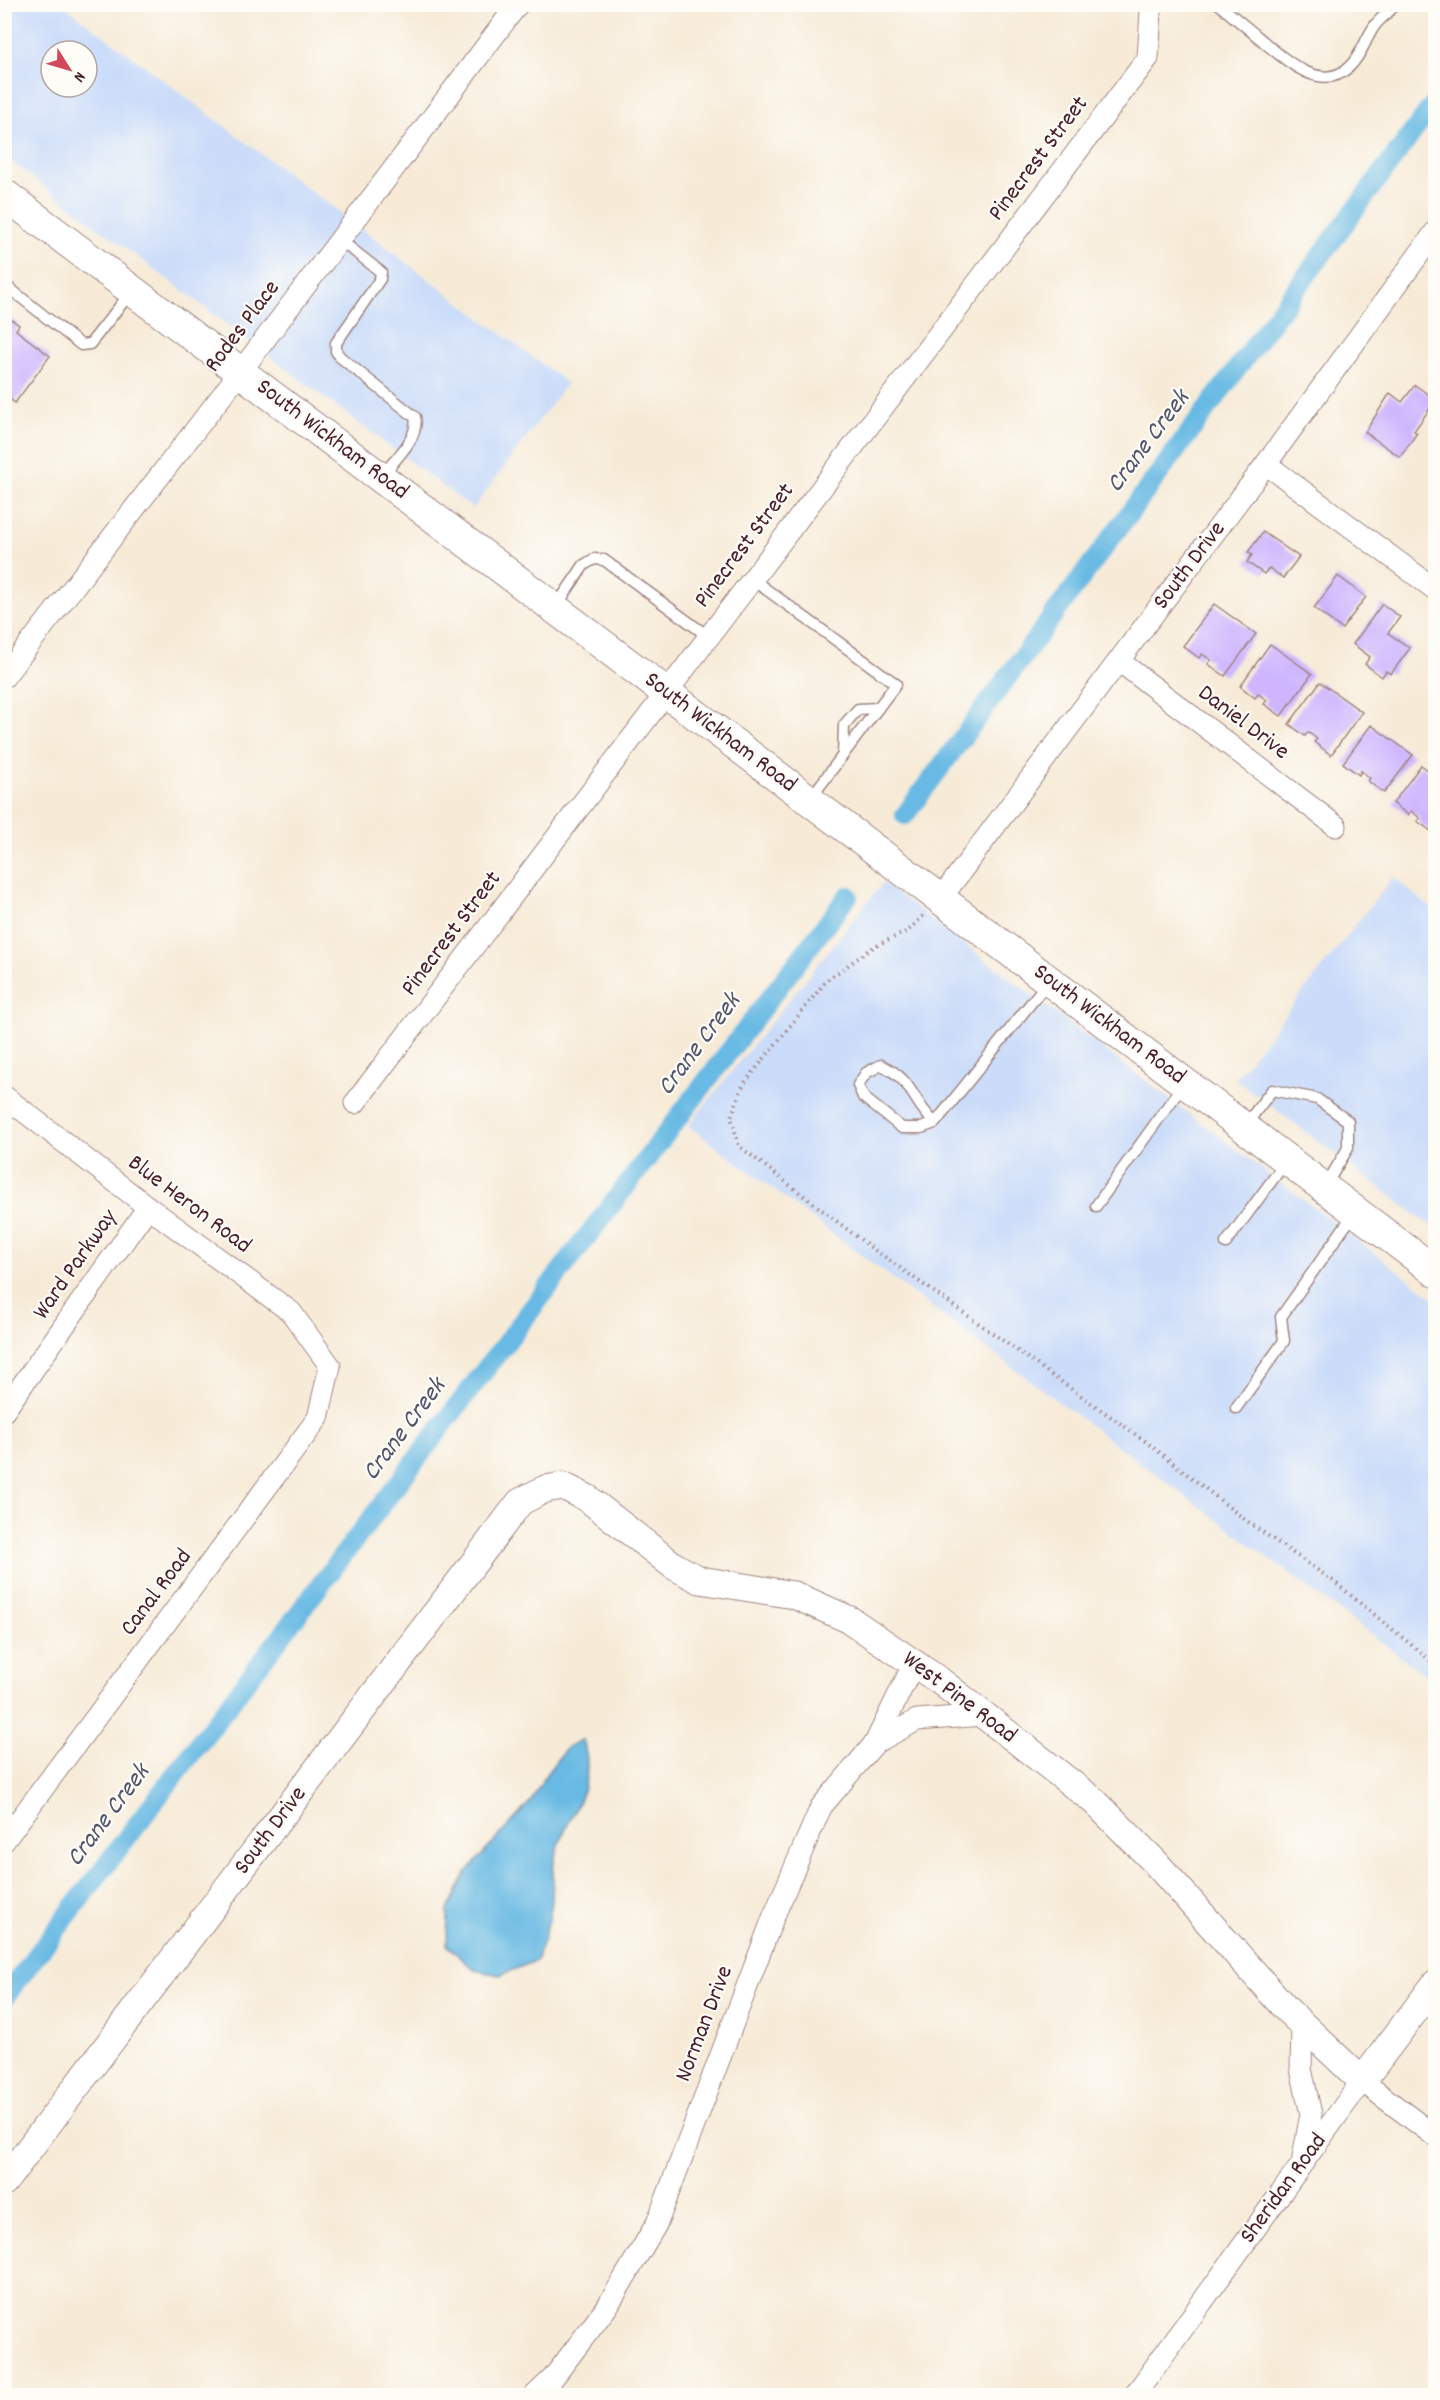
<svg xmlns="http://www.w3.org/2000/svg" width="1440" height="2400" font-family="Dekko,sans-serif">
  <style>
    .built { fill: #cadcf9; fill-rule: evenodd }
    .water { fill: #68b9e3; stroke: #596c87; stroke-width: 1.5 }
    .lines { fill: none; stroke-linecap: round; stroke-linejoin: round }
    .canal { stroke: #68b9e3; stroke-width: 20 }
    .building { fill: #ceb5fe }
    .service-casing { stroke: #a08582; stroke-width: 13 }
    .minor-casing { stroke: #a08582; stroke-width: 23 }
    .tertiary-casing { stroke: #a08582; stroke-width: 29 }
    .secondary-casing { stroke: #a08582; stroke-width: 32 }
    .path { stroke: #a08582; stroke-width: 4; stroke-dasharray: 1.5 4.5; stroke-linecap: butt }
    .service { stroke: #fff; stroke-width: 10 }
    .minor { stroke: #fff; stroke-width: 21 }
    .tertiary { stroke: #fff; stroke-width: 27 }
    .secondary { stroke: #fff; stroke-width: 30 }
    .labels { text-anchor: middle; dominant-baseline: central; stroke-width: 4.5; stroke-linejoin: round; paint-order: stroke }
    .street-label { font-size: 24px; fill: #4a1f2b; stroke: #fdfcf7 }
    .water-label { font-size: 26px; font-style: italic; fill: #54556b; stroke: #fdfcf7 }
  </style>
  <rect width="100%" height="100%" fill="#fdfcf7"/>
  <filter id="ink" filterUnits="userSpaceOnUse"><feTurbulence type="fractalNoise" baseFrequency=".0167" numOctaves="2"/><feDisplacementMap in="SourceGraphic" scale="12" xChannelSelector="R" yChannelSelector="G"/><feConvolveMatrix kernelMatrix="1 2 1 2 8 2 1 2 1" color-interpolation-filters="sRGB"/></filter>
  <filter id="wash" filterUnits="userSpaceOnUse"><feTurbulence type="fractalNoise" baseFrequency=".008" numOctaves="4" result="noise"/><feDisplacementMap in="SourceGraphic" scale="24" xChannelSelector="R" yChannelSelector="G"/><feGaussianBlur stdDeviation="1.35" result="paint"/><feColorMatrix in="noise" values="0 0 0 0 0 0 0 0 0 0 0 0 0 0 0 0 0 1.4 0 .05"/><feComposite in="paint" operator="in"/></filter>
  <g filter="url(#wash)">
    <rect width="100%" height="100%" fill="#f7ebd8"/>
    <g class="built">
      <path d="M4,5h59l504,378 -94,126 -468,-352zM51,51h36v36h-36z"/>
      <path d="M1393,877l42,34v318l-200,-150z"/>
      <path d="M883,883l552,416v383l-747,-556z"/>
    </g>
    <path class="water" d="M583,1739c15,53 -16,73 -28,118 -4,18 -1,34 -4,51 -2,18 -9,36 -15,53l-36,14 -26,-5 -27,-25 1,-35 18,-37 65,-72 16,-28 20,-26z"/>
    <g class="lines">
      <g class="canal">
        <path d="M905,815l531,-714"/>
        <path d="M4,1998l844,-1102"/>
      </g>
    </g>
    <g id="blocks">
      <g class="building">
        <path d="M4,314l15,11 -3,5 34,26 -35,47 -11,-8z"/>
        <path d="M1415,385l21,15 -22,31 3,2 -17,24 -35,-25 25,-39 12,9z"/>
        <path d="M1263,532l36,25 -16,21 -14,-10 -5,6 -17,-12 5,-7 -4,-3z"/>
        <path d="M1338,576l28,21 -24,32 -28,-21z"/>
        <path d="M1214,604l42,30 -31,42 -17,-12 3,-4 -9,-6 -3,4 -16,-12z"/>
        <path d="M1382,604l18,13 -12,16 22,15 -19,26 -5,-3 -4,6 -17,-13 5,-7 -17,-13z"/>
        <path d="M1270,644l42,30 -31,42 -17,-12 3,-4 -9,-6 -3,4 -15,-12z"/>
        <path d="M1320,682l42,30 -31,43 -17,-13 3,-3 -9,-7 -3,4 -16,-12z"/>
        <path d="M1371,725l42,30 -29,38 -16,-12 2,-3 -9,-7 -2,4 -16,-12z"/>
        <path d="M1421,765l15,11 -2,57 -17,-12 3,-3 -9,-7 -3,4 -15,-12z"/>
      </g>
    </g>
  </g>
  <g filter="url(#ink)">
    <use href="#blocks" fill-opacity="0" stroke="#a08582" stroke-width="1.5"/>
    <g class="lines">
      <defs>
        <g id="service">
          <path d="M1219,4c13,12 26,22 39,33 23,19 62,58 91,30 14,-13 16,-29 27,-43 6,-7 14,-13 20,-20"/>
          <path d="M340,240l41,32 -1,7 -44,64v8l4,6 75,60c5,21 -22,44 -34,60"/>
          <path d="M4,284l77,61 9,-1 41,-52"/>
          <path d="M752,579l144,105 -86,115"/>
          <path d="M555,608l29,-43 10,-6 10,1 105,77"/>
          <path d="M843,755l1,-30 14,-16 20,-1"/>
          <path d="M935,1123c-24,-22 -21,-43 -54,-58l-15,8 -8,12 5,12 39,31h19l14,-5 112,-140"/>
          <path d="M1244,1127l28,-37 45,9 31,22v27l-22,37"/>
          <path d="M1096,1206l87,-121"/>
          <path d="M1226,1243l61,-83"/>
          <path d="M1236,1408l48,-67 -3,-24 74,-105"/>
        </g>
        <g id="minor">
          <path d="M1266,464l170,126"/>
          <path d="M1119,661l217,165"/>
          <path d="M4,677l237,-306 277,-367"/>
          <path d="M941,898l325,-434 170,-233"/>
          <path d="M4,1096l144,111 143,105 39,54 -12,52 -314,423"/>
          <path d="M355,1103l793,-1045 3,-47"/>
          <path d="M4,1411l144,-204"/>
          <path d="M875,1743l42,-23 67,-5"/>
          <path d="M1302,2025l-1,44 10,45 -8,43"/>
          <path d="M534,2396l19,-18 54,-71 50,-84 116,-305 48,-111 54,-64 39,-80"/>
          <path d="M1134,2396l228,-315 74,56"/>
        </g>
        <path id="tertiary" d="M4,2182l516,-680 25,-13 18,-3 24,12 87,68 26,14 94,15 56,25 90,61 154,120 61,61 131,147 76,72 74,-98"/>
        <path id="secondary" d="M4,194l1432,1078"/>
      </defs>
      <use href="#service" class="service-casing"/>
      <use href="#minor" class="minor-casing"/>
      <use href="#tertiary" class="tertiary-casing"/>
      <use href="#secondary" class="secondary-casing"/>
      <path class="path" d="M923,916l-15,15 -33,15 -48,34 -84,105 -12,32 8,29 130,100 276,195 103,81 84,58 104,85"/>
      <use href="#service" class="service"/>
      <use href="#minor" class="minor"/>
      <use href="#tertiary" class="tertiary"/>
      <use href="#secondary" class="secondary"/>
    </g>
  </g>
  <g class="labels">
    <g class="street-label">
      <text transform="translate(1039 159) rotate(-53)">Pinecrest Street</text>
      <text transform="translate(243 327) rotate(-53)">Rodes Place</text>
      <text transform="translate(332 440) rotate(37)">South Wickham Road</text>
      <text transform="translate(745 546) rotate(-53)">Pinecrest Street</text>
      <text transform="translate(1190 566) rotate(-53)">South Drive</text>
      <text transform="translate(1243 723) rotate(37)">Daniel Drive</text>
      <text transform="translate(720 733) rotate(37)">South Wickham Road</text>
      <text transform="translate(452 934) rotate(-53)">Pinecrest Street</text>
      <text transform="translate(1109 1025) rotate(37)">South Wickham Road</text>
      <text transform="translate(189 1205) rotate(37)">Blue Heron Road</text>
      <text transform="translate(76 1265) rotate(-55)">Ward Parkway</text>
      <text transform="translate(157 1593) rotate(-53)">Canal Road</text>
      <text transform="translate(959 1698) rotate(37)">West Pine Road</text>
      <text transform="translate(271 1831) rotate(-53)">South Drive</text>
      <text transform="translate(705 2024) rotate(-69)">Norman Drive</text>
      <text transform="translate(1284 2189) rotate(-54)">Sheridan Road</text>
    </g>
    <g class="water-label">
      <text transform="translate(1149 442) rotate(-53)">Crane Creek</text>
      <text transform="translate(700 1045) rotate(-53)">Crane Creek</text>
      <text transform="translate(405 1430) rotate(-53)">Crane Creek</text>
      <text transform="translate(109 1816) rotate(-53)">Crane Creek</text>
    </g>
  </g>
  <rect width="1440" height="2400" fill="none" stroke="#fdfcf7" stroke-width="24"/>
  <g transform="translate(69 69) rotate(127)"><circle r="28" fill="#fdfcf7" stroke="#b5a4a5" stroke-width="1.5"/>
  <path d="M0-4.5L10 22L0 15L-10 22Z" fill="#d1495b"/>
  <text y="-9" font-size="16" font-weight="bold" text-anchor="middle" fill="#4a1f2b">N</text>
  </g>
</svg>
